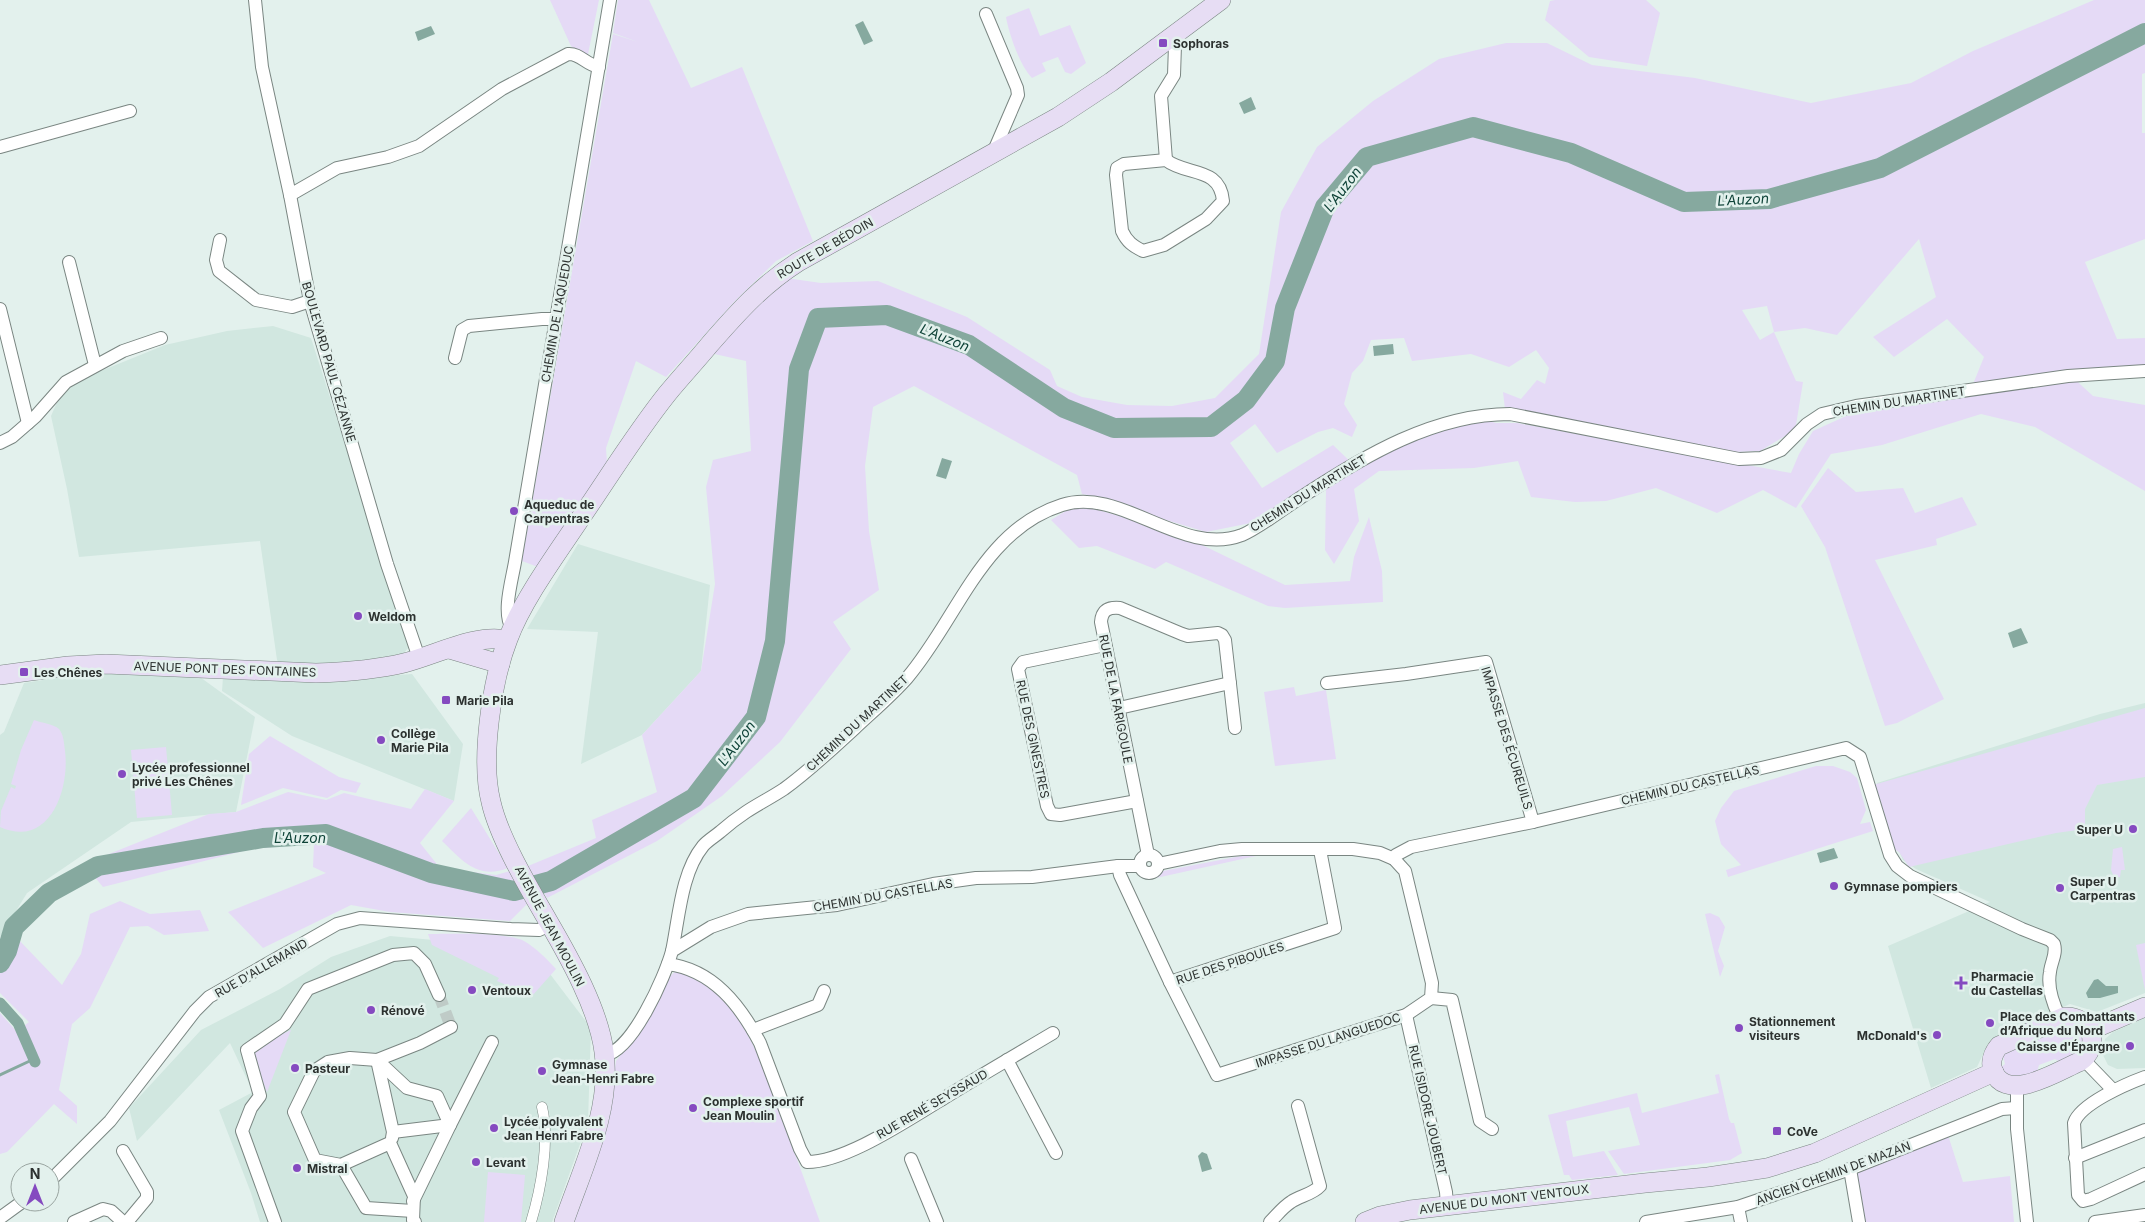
<svg xmlns="http://www.w3.org/2000/svg" width="2145" height="1222" font-family="Inter,sans-serif">
  <style>
    .built { fill: #d1e7e0 }
    .green { fill: #e5daf6; fill-rule: evenodd }
    .water { fill: #86a99f }
    .lines { fill: none; stroke-linecap: round; stroke-linejoin: round }
    .stream { stroke: #86a99f; stroke-width: 3 }
    .canal { stroke: #86a99f; stroke-width: 11 }
    .river { stroke: #86a99f; stroke-width: 20 }
    .minor-tunnel { stroke: #bfcbc7; stroke-width: 12; stroke-dasharray: 12 6; stroke-linecap: butt }
    .pedestrian-casing { stroke: #7a8682; stroke-width: 11 }
    .minor-casing { stroke: #7a8682; stroke-width: 14 }
    .secondary-casing { stroke: #7a8682; stroke-width: 20 }
    .pedestrian { stroke: #fff; stroke-width: 10 }
    .minor { stroke: #fff; stroke-width: 12 }
    .secondary { stroke: #e7ddf4; stroke-width: 19 }
    .poi-dot { fill: #854ac0; stroke: #e3f1ed; stroke-width: 2 }
    .labels { text-anchor: middle; dominant-baseline: central; stroke-width: 5; stroke-linejoin: round; paint-order: stroke }
    .poi-label { font-size: 12px; font-weight: bold; fill: #2d3230; stroke: #e3f1ed; text-anchor: start }
    .street-label { font-size: 12px; fill: #2d3230; stroke: #e3f1ed }
    .water-label { font-size: 14px; font-style: italic; fill: #0f4338; stroke: #e3f1ed }
  </style>
  <rect width="100%" height="100%" fill="#e3f1ed"/>
  <g class="built">
    <path d="M273,326l38,12 99,308 -9,10 -62,10 -59,-2 -3,-4 -17,-119 -181,16 -12,-68 -16,-73 11,-25 19,-12 84,-34 62,-14z"/>
    <path d="M578,544l132,41 -9,86 -59,64 -61,29 17,-132 -71,-3z"/>
    <path d="M193,672l62,45 -19,95 -105,10 -104,71 -27,44v-202l4,-3 20,-49 57,-9z"/>
    <path d="M412,674l51,70 -9,57 -162,-65 -70,-45 1,-14 120,2z"/>
    <path d="M2145,703v290l-48,19 -27,-8 -73,33 -12,13 -8,17 -46,21 -43,-142 102,-44 -74,-33 -13,-9 -8,-18 -18,-59 223,-69z"/>
    <path d="M390,936l141,13 60,79 -3,94 -36,100h-292l-9,-29 -32,-83 34,-18 -23,-49 -93,98 -8,-33 72,-78 79,-41 51,-32z"/>
    <path d="M2145,1016v52l-28,1 -9,-4 -6,-12 3,-14 8,-7 25,-11z"/>
  </g>
  <g class="green">
    <path d="M550,0h49l-12,59 -16,-13z"/>
    <path d="M618,0h31l42,88 51,-21 71,174 -37,20 -41,40 -69,76 -30,-16 -30,87 1,15 -69,104 -16,-6 91,-527 25,8 -25,-9z"/>
    <path d="M1555,0h91l14,13 -13,53 -58,-9 -44,-37 5,-19z"/>
    <path d="M2094,0h51v73l-3,1v59h3v106l-60,23 32,77 28,-1v30l-77,5 25,23 52,9v86l-110,-64 -54,-13 -99,31 -51,9 -35,54 -33,-18 -46,23 -61,-25 -50,13 -31,1 -44,-5 -13,-36 -44,7 -95,3 -25,18 5,32 -25,43 -9,-14 1,-60 -45,27 -75,15 -53,-16 -48,-18 -23,-4 -5,-19 -163,-89 -41,21 -8,59 4,65 10,59 -46,32 18,27 -71,93 -58,54 -65,45 -110,57 -19,-32 68,-28 -4,-18 65,-28 -15,-57 59,-64 14,-87 -9,-97 7,-27 38,-9 -5,-90 -36,-8 76,-75 35,5 57,-2 89,36 83,53 7,16 25,11 45,8 45,1 43,-8 44,-44 22,-142 36,-65 56,-46 66,-42 67,-16h41l45,22 103,13 116,25 100,-20 62,-32zM1919,239l17,58 -63,40 21,20 53,-38 37,38 -15,37 -114,18 -42,19 -14,23 -8,19 -274,-50h-21l-18,-5 -70,24 -50,27 -25,-24 -71,43 -32,-45 25,-19 22,29 41,-21 15,-4 19,9 5,-12 -13,-21 8,-31 11,-12 8,-21 33,-2 8,23 59,-7 38,13 27,-17 13,18 -4,16 -8,-4 -16,19 -18,-7 2,17 229,43 26,-1 30,-18 6,-8 7,-43 -7,-1 -22,-49 31,-4 32,7zM1767,306l7,26 -14,8 -18,-30z"/>
    <path d="M1029,8l11,28 30,-11 16,38 -15,11 -6,-2 -7,-15 -16,6 4,8 -14,7c-12,-12 -23,-44 -26,-61z"/>
    <path d="M1828,468l28,24 47,-4 12,25 47,-16 15,28 -41,14 1,6 -62,15 69,139 -47,24 -12,3 -60,-179 -24,-41z"/>
    <path d="M1077,504l46,13 59,23 14,2 89,43 65,-4 4,-24 15,-40 13,54 1,31 -98,6 -17,-2 -102,-44 -11,7 -58,-23 -18,2 -28,-28z"/>
    <path d="M1294,687l2,9 30,-6 10,69 -61,7 -11,-74z"/>
    <path d="M2145,708v69l-48,8 -12,24v20l-29,4 -147,34 -10,-15 -7,-4 -19,-63z"/>
    <path d="M34,720c7,3 20,4 25,9 5,6 5,15 6,22 5,39 -16,98 -65,76l1,-16 10,-24 4,2 1,-3 -5,-2 10,-34z"/>
    <path d="M270,736l69,41 22,6 -5,10 -15,-3 -14,8 -44,-10 -42,17 8,-51z"/>
    <path d="M166,747l6,68 -35,3 -6,-68z"/>
    <path d="M1816,766h17l17,6 7,6 9,32 -6,14 10,-2 3,9 -145,46 -2,-7 15,-5 -20,-21 -6,-23 6,-13 13,-17z"/>
    <path d="M425,789l29,12 -34,42 20,25 56,7 14,-4 17,33 -17,17 -120,-9 -39,-7 -88,43 -35,-36 98,-39 -13,-6 1,-24 -63,6 -148,38 -19,-23 125,-50 27,-2 52,-20 38,8 18,-7 67,16z"/>
    <path d="M471,808l37,60c-31,12 -46,-8 -66,-27z"/>
    <path d="M2122,847l3,23h-4l-1,7h-6l-3,-7 2,-21z"/>
    <path d="M1241,856h15l-100,22 7,-7z"/>
    <path d="M120,901l30,13 50,-4 9,21 -45,4 -16,-9 -18,1 -40,81 -18,16 -13,66 18,16v18l-23,-20 -47,48 -7,2v-141l17,19 12,-10 -29,-29v-26l3,-2 13,-28 46,48 19,-31 9,-40z"/>
    <path d="M1710,913l9,4 6,10 -7,24 6,15 -4,11 -15,-63z"/>
    <path d="M428,934c21,0 79,-2 96,7 12,7 23,18 32,28l-24,27 -35,-15 2,-3 -67,-33z"/>
    <path d="M2145,943v47l-9,-45z"/>
    <path d="M676,971h8l34,21 25,33 18,36 59,161h-249l41,-129 4,-32 19,-25 32,-57z"/>
    <path d="M2064,1025l13,2 8,10 -5,15 -20,10 -5,-3 -16,6 -2,7 -16,7 -11,-1 -9,-11 4,-3 -2,-8 4,-5z"/>
    <path d="M291,1030l-24,62 -14,-36 2,-9z"/>
    <path d="M1719,1074l10,45 2,4h3l8,30 -12,7 -106,14 -16,-23 32,-6 -11,-38 -63,14 7,36 31,-6 14,24 -46,5 -3,-5h-5l-16,-60 89,-22 5,20 77,-20 -4,-18z"/>
    <path d="M1948,1135l15,47 47,-6 4,46h-149l-9,-51z"/>
    <path d="M488,1172l37,3 -4,47h-37z"/>
  </g>
  <g class="water">
    <path d="M863,21l10,20 -9,4 -9,-20z"/>
    <path d="M431,26l4,8 -17,7 -3,-9z"/>
    <path d="M1251,97l5,12 -12,5 -5,-11z"/>
    <path d="M1393,344l1,10 -20,2 -1,-10z"/>
    <path d="M942,458l10,3 -6,18 -10,-3z"/>
    <path d="M2021,628l7,15 -15,5 -5,-15z"/>
    <path d="M1834,848l4,10 -18,5 -3,-10z"/>
    <path d="M2098,979l8,7h12v7l-18,5h-12l-2,-5 8,-13z"/>
    <path d="M1202,1152l5,2 5,15 -10,3 -4,-16z"/>
  </g>
  <g class="lines">
    <path class="stream" d="M0,1075l34,-16"/>
    <path class="canal" d="M0,1003l18,20 17,39"/>
    <path class="river" d="M0,963l7,-12 7,-24 35,-34 49,-27 165,-28 63,-4 105,39 83,18 37,-10 143,-83 62,-81 19,-76 24,-272 19,-51 69,-3 82,30 95,63 50,20 97,-1 35,-27 29,-39 10,-53 40,-101 42,-50 106,-30 98,26 113,49 85,-3 111,-31 265,-135"/>
    <path class="minor-tunnel" d="M439,995l12,32"/>
    <defs>
      <path id="pedestrian" d="M531,1222c10,-33 19,-81 11,-115"/>
      <g id="minor">
        <path d="M255,0l7,67 28,128 20,106 77,263 32,94"/>
        <path d="M986,14l31,74 1,7 -25,58"/>
        <path d="M0,147l130,-36"/>
        <path d="M1166,160c20,16 54,6 57,41l-17,18 -42,26 -21,6c-10,-5 -16,-9 -21,-20l-6,-56 1,-7 7,-4z"/>
        <path d="M1166,160l-5,-64 13,-21 1,-30 -4,-8"/>
        <path d="M290,195l47,-27 51,-11 31,-11 83,-57 66,-35c12,-1 18,11 31,13"/>
        <path d="M220,240l-4,20 3,11 37,29 36,7 18,-6"/>
        <path d="M69,262l26,103"/>
        <path d="M0,309l28,114"/>
        <path d="M455,358l7,-28 7,-4 73,-7h14"/>
        <path d="M0,443l12,-6 23,-20 31,-35 57,-31 38,-13"/>
        <path d="M512,628c-10,-15 0,-48 3,-66l95,-562"/>
        <path d="M1105,645l-82,17 -5,7 29,137 4,8 9,1 77,-14"/>
        <path d="M1327,683l79,-9 80,-12 47,160"/>
        <path d="M1119,708l111,-25"/>
        <path d="M1148,855l-47,-233c1,-12 7,-15 19,-14l62,26 6,2 30,-3 4,2 3,5 10,88"/>
        <circle cx="1149" cy="864" r="9"/>
        <path d="M1394,859l2,-4 15,-8 122,-25 313,-74 14,9 30,98 7,11 13,10 112,53 28,11 4,4c3,10 -3,18 -4,28 -3,16 3,32 10,46"/>
        <path d="M1158,864l62,-13 22,-2h111l27,4 14,6 11,12 27,112 -1,15 -25,17 -189,60 -47,-93"/>
        <path d="M1118,866l2,9 50,107 165,-54 -15,-78"/>
        <path d="M672,951c7,-33 9,-78 31,-105 4,-5 11,-9 17,-14 8,-7 17,-14 26,-20 12,-8 26,-15 38,-23 25,-18 48,-40 71,-61 17,-16 36,-32 52,-50 50,-58 75,-148 155,-173 59,-19 120,53 180,30 17,-7 45,-29 61,-39 61,-40 131,-82 207,-82l229,45 22,-1 20,-8 26,-26 15,-10 34,-8 212,-30 77,-5"/>
        <path d="M668,964c45,6 72,41 92,79l40,106 7,13c39,0 100,-42 134,-62 37,-23 75,-45 112,-67"/>
        <path d="M1431,998l21,2 28,121 12,8"/>
        <path d="M1406,1015l40,177 1,13"/>
        <path d="M753,1030l65,-25 6,-14"/>
        <path d="M605,1055c27,-4 60,-78 67,-104l39,-24 37,-13 89,-9 96,-21 43,-6 56,-1 86,-11h22"/>
        <path d="M2083,1059l30,31"/>
        <path d="M377,1060l30,28 30,8 13,29 -37,76"/>
        <path d="M377,1060l16,72 -1,6"/>
        <path d="M1007,1060l49,93"/>
        <path d="M2145,1077c-19,7 -65,27 -71,46l4,72 5,6 8,-2 54,-25"/>
        <path d="M2017,1087v42l10,93"/>
        <path d="M393,1132l57,-7 42,-83"/>
        <path d="M123,1151l24,41v6l-20,24"/>
        <path d="M2075,1158l70,-28"/>
        <path d="M911,1159l26,63"/>
        <path d="M341,1165l25,43 47,3"/>
        <path d="M1850,1169l9,53"/>
        <path d="M50,1181l60,-60 85,-110 14,-14 128,-73 23,-6 151,11 28,1 11,-5"/>
        <path d="M1738,1207l3,15"/>
        <path d="M0,1218l22,-16"/>
        <path d="M74,1222l29,-13 8,2 12,11"/>
        <path d="M275,1222l-33,-91 9,-23 9,-12 -13,-46 38,-26 23,-35 85,-34 21,-2 11,11 14,31"/>
        <path d="M415,1222l-2,-2 1,-24 -24,-53 -49,22 -26,-5 -21,-48 20,-41 14,-9 22,-4 27,2 43,-17 31,-16"/>
        <path d="M1270,1222c7,-7 13,-15 21,-20 9,-6 22,-8 29,-16l-22,-80"/>
        <path d="M1646,1222l92,-15 112,-38 152,-60 14,-1"/>
        <path d="M2095,1222l50,-7"/>
      </g>
      <g id="secondary">
        <path d="M449,649l51,15"/>
        <path d="M0,675l68,-9 38,-2 210,9c29,-1 59,-3 88,-10 32,-8 72,-30 103,-23"/>
        <path d="M2064,1017c27,-2 39,29 15,45 -21,9 -72,42 -86,9 -3,-9 0,-18 6,-25z"/>
        <path d="M2091,1030l54,-23"/>
        <path d="M564,1222c18,-53 48,-112 40,-170 -5,-42 -35,-95 -56,-131 -19,-33 -49,-83 -57,-119 -11,-43 1,-122 17,-163 15,-40 50,-87 74,-123 28,-41 54,-83 85,-122 14,-17 29,-33 43,-50 28,-32 52,-59 88,-82l260,-145 53,-35 110,-82"/>
        <path d="M1365,1222l15,-6 30,-6 235,-27 63,-6 59,-9 48,-15 179,-81"/>
      </g>
    </defs>
    <use href="#pedestrian" class="pedestrian-casing"/>
    <use href="#minor" class="minor-casing"/>
    <use href="#secondary" class="secondary-casing"/>
    <use href="#pedestrian" class="pedestrian"/>
    <use href="#minor" class="minor"/>
    <use href="#secondary" class="secondary"/>
  </g>
  <g class="poi-dot">
    <rect x="1158" y="38" width="10" height="10" rx="2.5"/>
    <circle cx="514" cy="511" r="5"/>
    <circle cx="358" cy="616" r="5"/>
    <rect x="19" y="667" width="10" height="10" rx="2.5"/>
    <rect x="441" y="695" width="10" height="10" rx="2.5"/>
    <circle cx="381" cy="740" r="5"/>
    <circle cx="122" cy="774" r="5"/>
    <circle cx="2133" cy="829" r="5"/>
    <circle cx="1834" cy="886" r="5"/>
    <circle cx="2060" cy="888" r="5"/>
    <path d="M1958.5 975.5h5v5h5v5h-5v5h-5v-5h-5v-5h5z"/>
    <circle cx="472" cy="990" r="5"/>
    <circle cx="371" cy="1010" r="5"/>
    <circle cx="1990" cy="1023" r="5"/>
    <circle cx="1739" cy="1028" r="5"/>
    <circle cx="1937" cy="1035" r="5"/>
    <circle cx="2130" cy="1046" r="5"/>
    <circle cx="295" cy="1068" r="5"/>
    <circle cx="542" cy="1071" r="5"/>
    <circle cx="693" cy="1108" r="5"/>
    <circle cx="494" cy="1128" r="5"/>
    <rect x="1772" y="1126" width="10" height="10" rx="2.5"/>
    <circle cx="476" cy="1162" r="5"/>
    <circle cx="297" cy="1168" r="5"/>
  </g>
  <g class="labels">
    <g class="poi-label">
      <text x="1173" y="43">Sophoras</text>
      <text x="524" y="504">Aqueduc de<tspan x="524" dy="14">Carpentras</tspan></text>
      <text x="368" y="616">Weldom</text>
      <text x="34" y="672">Les Chênes</text>
      <text x="456" y="700">Marie Pila</text>
      <text x="391" y="733">Collège<tspan x="391" dy="14">Marie Pila</tspan></text>
      <text x="132" y="767">Lycée professionnel<tspan x="132" dy="14">privé Les Chênes</tspan></text>
      <text x="2123" y="829" text-anchor="end">Super U</text>
      <text x="2070" y="881">Super U<tspan x="2070" dy="14">Carpentras</tspan></text>
      <text x="1844" y="886">Gymnase pompiers</text>
      <text x="1971" y="976">Pharmacie<tspan x="1971" dy="14">du Castellas</tspan></text>
      <text x="482" y="990">Ventoux</text>
      <text x="381" y="1010">Rénové</text>
      <text x="2000" y="1016">Place des Combattants<tspan x="2000" dy="14">d’Afrique du Nord</tspan></text>
      <text x="1749" y="1021">Stationnement<tspan x="1749" dy="14">visiteurs</tspan></text>
      <text x="1927" y="1035" text-anchor="end">McDonald's</text>
      <text x="2120" y="1046" text-anchor="end">Caisse d'Épargne</text>
      <text x="552" y="1064">Gymnase<tspan x="552" dy="14">Jean-Henri Fabre</tspan></text>
      <text x="305" y="1068">Pasteur</text>
      <text x="703" y="1101">Complexe sportif<tspan x="703" dy="14">Jean Moulin</tspan></text>
      <text x="504" y="1121">Lycée polyvalent<tspan x="504" dy="14">Jean Henri Fabre</tspan></text>
      <text x="1787" y="1131">CoVe</text>
      <text x="486" y="1162">Levant</text>
      <text x="307" y="1168">Mistral</text>
    </g>
    <g class="street-label">
      <text transform="translate(825 248) rotate(-30)">ROUTE DE BÉDOIN</text>
      <text transform="translate(557 314) rotate(-80)">CHEMIN DE L'AQUEDUC</text>
      <text transform="translate(329 362) rotate(74)">BOULEVARD PAUL CÉZANNE</text>
      <text transform="translate(1899 401) rotate(-9)">CHEMIN DU MARTINET</text>
      <text transform="translate(1308 493) rotate(-32)">CHEMIN DU MARTINET</text>
      <text transform="translate(225 669) rotate(2)">AVENUE PONT DES FONTAINES</text>
      <text transform="translate(1116 699) rotate(79)">RUE DE LA FARIGOULE</text>
      <text transform="translate(857 723) rotate(-43)">CHEMIN DU MARTINET</text>
      <text transform="translate(1507 738) rotate(73)">IMPASSE DES ÉCUREUILS</text>
      <text transform="translate(1033 739) rotate(78)">RUE DES GINESTRES</text>
      <text transform="translate(1690 785) rotate(-13)">CHEMIN DU CASTELLAS</text>
      <text transform="translate(883 895) rotate(-10)">CHEMIN DU CASTELLAS</text>
      <text transform="translate(550 926) rotate(62)">AVENUE JEAN MOULIN</text>
      <text transform="translate(1230 963) rotate(-18)">RUE DES PIBOULES</text>
      <text transform="translate(261 968) rotate(-30)">RUE D'ALLEMAND</text>
      <text transform="translate(1328 1040) rotate(-18)">IMPASSE DU LANGUEDOC</text>
      <text transform="translate(932 1104) rotate(-30)">RUE RENÉ SEYSSAUD</text>
      <text transform="translate(1428 1110) rotate(77)">RUE ISIDORE JOUBERT</text>
      <text transform="translate(1833 1173) rotate(-20)">ANCIEN CHEMIN DE MAZAN</text>
      <text transform="translate(1504 1199) rotate(-7)">AVENUE DU MONT VENTOUX</text>
    </g>
    <g class="water-label">
      <text transform="translate(1342 189) rotate(-53)">L'Auzon</text>
      <text transform="translate(1743 199) rotate(-3)">L'Auzon</text>
      <text transform="translate(945 337) rotate(22)">L'Auzon</text>
      <text transform="translate(736 743) rotate(-53)">L'Auzon</text>
      <text x="300" y="837">L'Auzon</text>
    </g>
  </g>
  <g transform="translate(35 1187)"><circle r="24" fill="#e3f1ed" stroke="#9aa5a1"/>
  <path d="M0-4L9 19L0 12L-9 19Z" fill="#854ac0"/>
  <text y="-8" font-size="14" font-weight="bold" text-anchor="middle" fill="#2d3230">N</text>
  </g>
</svg>
